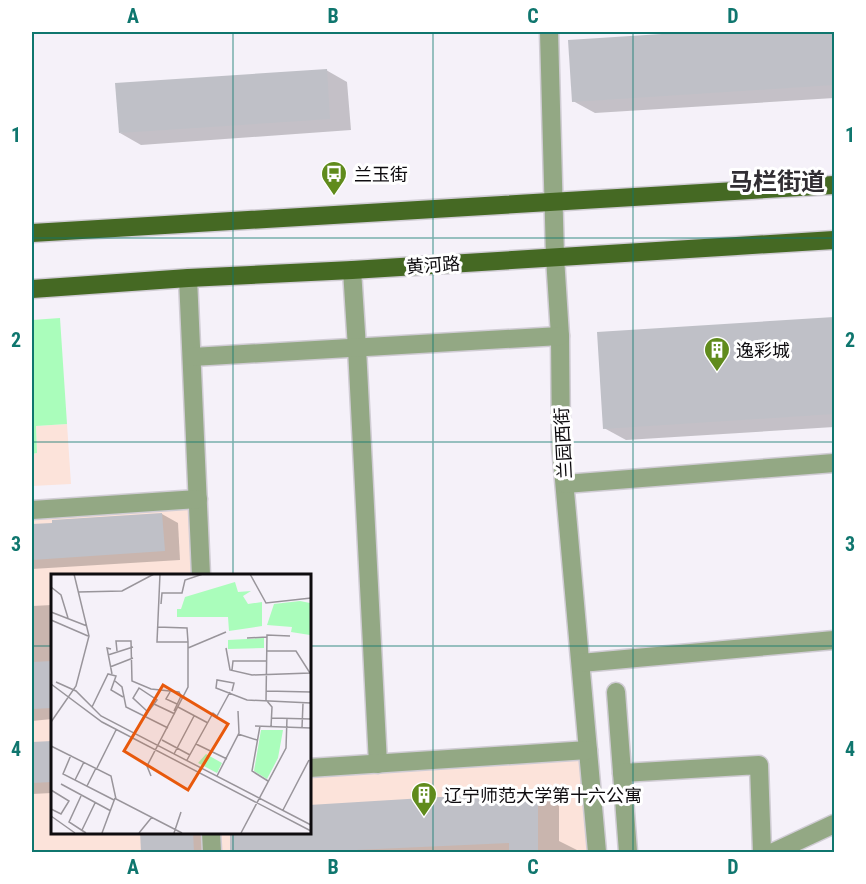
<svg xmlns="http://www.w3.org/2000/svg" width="866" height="884" font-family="'Roboto Condensed','Noto Sans SC',sans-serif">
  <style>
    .education { fill: #fce3da }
    .green { fill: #aafdbb }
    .shadow { fill: #0003 }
    .building { fill: #bfc0c7 }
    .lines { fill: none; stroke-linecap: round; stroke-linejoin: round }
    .street-casing { stroke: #d0ccd4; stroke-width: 21 }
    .primary-casing { stroke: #d0ccd4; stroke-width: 21 }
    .street { stroke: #93a884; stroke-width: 18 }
    .primary { stroke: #456923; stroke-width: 18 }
    .grid { fill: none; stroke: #0f766e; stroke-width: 1.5; stroke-opacity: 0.55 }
    .labels { text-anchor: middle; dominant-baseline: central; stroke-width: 6; stroke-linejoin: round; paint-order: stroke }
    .poi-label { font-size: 18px; fill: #0e0c0f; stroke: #fff; text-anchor: start }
    .street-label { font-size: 18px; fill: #0e0c0f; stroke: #fff }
    .district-label { font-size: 24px; font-weight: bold; fill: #312e33; stroke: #fff }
    .inset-road { fill: none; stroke: #99959b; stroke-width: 1.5 }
    .view { fill: #e8590c; fill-opacity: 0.15; stroke: #e8590c; stroke-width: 3 }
    .inset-edge { fill: none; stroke: #0e0c0f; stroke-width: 3 }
    .neatline { fill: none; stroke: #0f766e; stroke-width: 2 }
    .grid-label { font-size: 20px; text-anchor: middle; font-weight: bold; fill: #0f766e }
  </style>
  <rect width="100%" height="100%" fill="#f5f1f9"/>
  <g class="education">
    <path d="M67,424l4,60 -39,2v-32l5,-1 -1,-27z"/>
    <path d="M198,499l3,76h-149v257h257v-64l279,-18 9,102h-565v-342z"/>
  </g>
  <path class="green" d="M60,318l7,106 -31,2 1,27 -5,1v-134z"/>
  <g class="shadow">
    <path d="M703,32h131v66l-239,15 -22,-12z"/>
    <path d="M326,70l21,12 4,48 -210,15 -21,-12z"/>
    <path d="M834,319v108l-208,13 -22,-12 -5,-94z"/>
    <path d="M162,514l16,9 2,37 -148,9v-43z"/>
    <path d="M52,605v114l-20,2v-115z"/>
    <path d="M52,742v51l-20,1v-51z"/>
    <path d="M538,792l21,12v37l22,11h-349v-20h77v-26z"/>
    <path d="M141,832h71l1,20h-71z"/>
  </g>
  <g class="building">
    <path d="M693,32h141v53l-262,17 -4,-62z"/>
    <path d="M327,69l3,50 -211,14 -4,-50z"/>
    <path d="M834,317v97l-231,15 -6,-97z"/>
    <path d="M162,513l3,38 -133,9v-36l20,-1v-3z"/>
    <path d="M52,661v47l-20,1v-47z"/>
    <path d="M52,741v41l-20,1v-41z"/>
    <path d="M538,791v61h-29v-9l-197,9h-82v-21h79v-26z"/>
    <path d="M140,831h53l1,21h-53z"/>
  </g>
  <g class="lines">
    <defs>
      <g id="street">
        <path d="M549,32l6,225 5,79 1,110 36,406"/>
        <path d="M352,270l5,78 21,416"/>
        <path d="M188,278l13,297"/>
        <path d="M192,357l368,-21"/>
        <path d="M565,484l269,-21"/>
        <path d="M32,510l166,-11"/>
        <path d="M581,663l253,-23"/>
        <path d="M616,692l12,160"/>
        <path d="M309,768l279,-18"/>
        <path d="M622,773l137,-8 3,87"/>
        <path d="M211,832l1,20"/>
        <path d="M774,852l60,-28"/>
      </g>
      <g id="primary">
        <path d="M32,233l802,-48"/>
        <path d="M32,289l156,-11 164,-8 482,-30"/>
      </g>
    </defs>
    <use href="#street" class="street-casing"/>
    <use href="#primary" class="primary-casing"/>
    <use href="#street" class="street"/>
    <use href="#primary" class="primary"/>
  </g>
  <path class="grid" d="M233,32v543M433,32v820M633,32v820M32,238h802M32,442h802M32,646h20M309,646h525M233,832v20"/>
  <defs>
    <symbol id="bus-pin" viewBox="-11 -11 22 30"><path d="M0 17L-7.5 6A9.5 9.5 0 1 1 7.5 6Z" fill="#608b1c" stroke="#fff"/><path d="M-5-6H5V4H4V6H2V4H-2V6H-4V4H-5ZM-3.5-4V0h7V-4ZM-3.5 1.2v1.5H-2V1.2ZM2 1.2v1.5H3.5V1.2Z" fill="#fff"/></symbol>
    <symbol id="building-pin" viewBox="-11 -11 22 30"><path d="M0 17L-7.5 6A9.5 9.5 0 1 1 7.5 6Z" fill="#608b1c" stroke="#fff"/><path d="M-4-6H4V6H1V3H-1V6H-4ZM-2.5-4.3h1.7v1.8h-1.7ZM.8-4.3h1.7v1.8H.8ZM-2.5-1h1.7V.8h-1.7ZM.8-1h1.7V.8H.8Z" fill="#fff"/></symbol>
  </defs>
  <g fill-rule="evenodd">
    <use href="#bus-pin" x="319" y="159" width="30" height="40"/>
    <use href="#building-pin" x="702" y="335" width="30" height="40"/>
    <use href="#building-pin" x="409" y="780" width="30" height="40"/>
  </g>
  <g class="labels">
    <g class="poi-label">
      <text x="354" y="174">兰玉街</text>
      <text x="736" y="350">逸彩城</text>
      <text x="444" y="795">辽宁师范大学第十六公寓</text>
    </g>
    <g class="street-label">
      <text transform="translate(433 265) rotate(-4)">黄河路</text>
      <text transform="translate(563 443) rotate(-93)">兰园西街</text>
    </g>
    <g class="district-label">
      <text x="777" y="182">马栏街道</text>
    </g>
  </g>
  <g transform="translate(51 574)">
    <rect width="260" height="260" fill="#f5f1f9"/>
    <path d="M184,8l3,10 13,-1 -8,5 5,8 14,-2v24l-33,5 -1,-14h-51v-8h4l4,-12zM249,27l10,2v32l-19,-3 1,-5 -25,-2 7,-21zM213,64v10l-36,1v-9zM210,156h22l-5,28 -11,21 -13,-8zM155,180l16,9 -5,10 -19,-10z" fill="#aafdbb"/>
    <path class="inset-road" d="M199,0l16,29 45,-5M0,13l10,8 7,23M27,18l44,-1 32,-17M110,30l1,-11h20l3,-13 18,-6M0,38l36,14M0,46l37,16M106,53l30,1 1,14M196,64l20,-1M137,74l38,-16M175,74l4,22 22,5 58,-2 -14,-22h-29M60,75l-4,-1 5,26M66,77l-1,-10h15l1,40 19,8 28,3 2,4 -7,15M57,81l25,-8M59,93l23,-9M181,96l1,-9h34M64,107l7,6 4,20 42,21M5,108l20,9 25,25 210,109M0,110l51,38 209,109M181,117l2,-8 -17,-3 -1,8 31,12 64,3M215,117l45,1M119,118l-4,7 11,5M215,127l1,-66 23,1M216,127l5,6 -1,20M103,130l21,10M41,133l16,-33 8,2 -5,14 12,7M127,133l30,16M94,143l3,-5 9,-12 -18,-12 -6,10 15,14M221,144l39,1M0,148l25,-36 13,-50 -15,-62M204,152l56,2M209,152l-8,45 16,10M251,154l1,-25M187,160l19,6M111,166l28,15M145,170l31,15M0,172l60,30 5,23 66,34M123,180l20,-38M20,181l-8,19 51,26M136,186l26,-47 4,3 13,-24M46,194l19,-38M100,202l-4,-10 41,-79v-45h-31l3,-68M166,202l22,-43 -1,-22M24,206l9,-18M10,210l50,27M36,212l9,-18M0,216l18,11 -8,13 -10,-5M30,222l-12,26 17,11M232,236l26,-50M0,242l24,17M31,256l13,-27M51,259l13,-35M88,259l13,-16M123,259l7,-21M190,259l45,-85 1,-30"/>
    <path class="view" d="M112,111l65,39 -40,66 -64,-39z"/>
    <rect width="260" height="260" class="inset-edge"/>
  </g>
  <rect width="866" height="884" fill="none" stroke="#ffffff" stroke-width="66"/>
  <rect x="33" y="33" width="800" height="818" class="neatline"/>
  <g class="grid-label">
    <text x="133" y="23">A</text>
    <text x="333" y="23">B</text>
    <text x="533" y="23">C</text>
    <text x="733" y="23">D</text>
    <text x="16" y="142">1</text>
    <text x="850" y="142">1</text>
    <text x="16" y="347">2</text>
    <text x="850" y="347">2</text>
    <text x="16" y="551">3</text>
    <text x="850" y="551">3</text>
    <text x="16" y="756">4</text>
    <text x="850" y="756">4</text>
    <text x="133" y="874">A</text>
    <text x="333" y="874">B</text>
    <text x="533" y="874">C</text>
    <text x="733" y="874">D</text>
  </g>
</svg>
